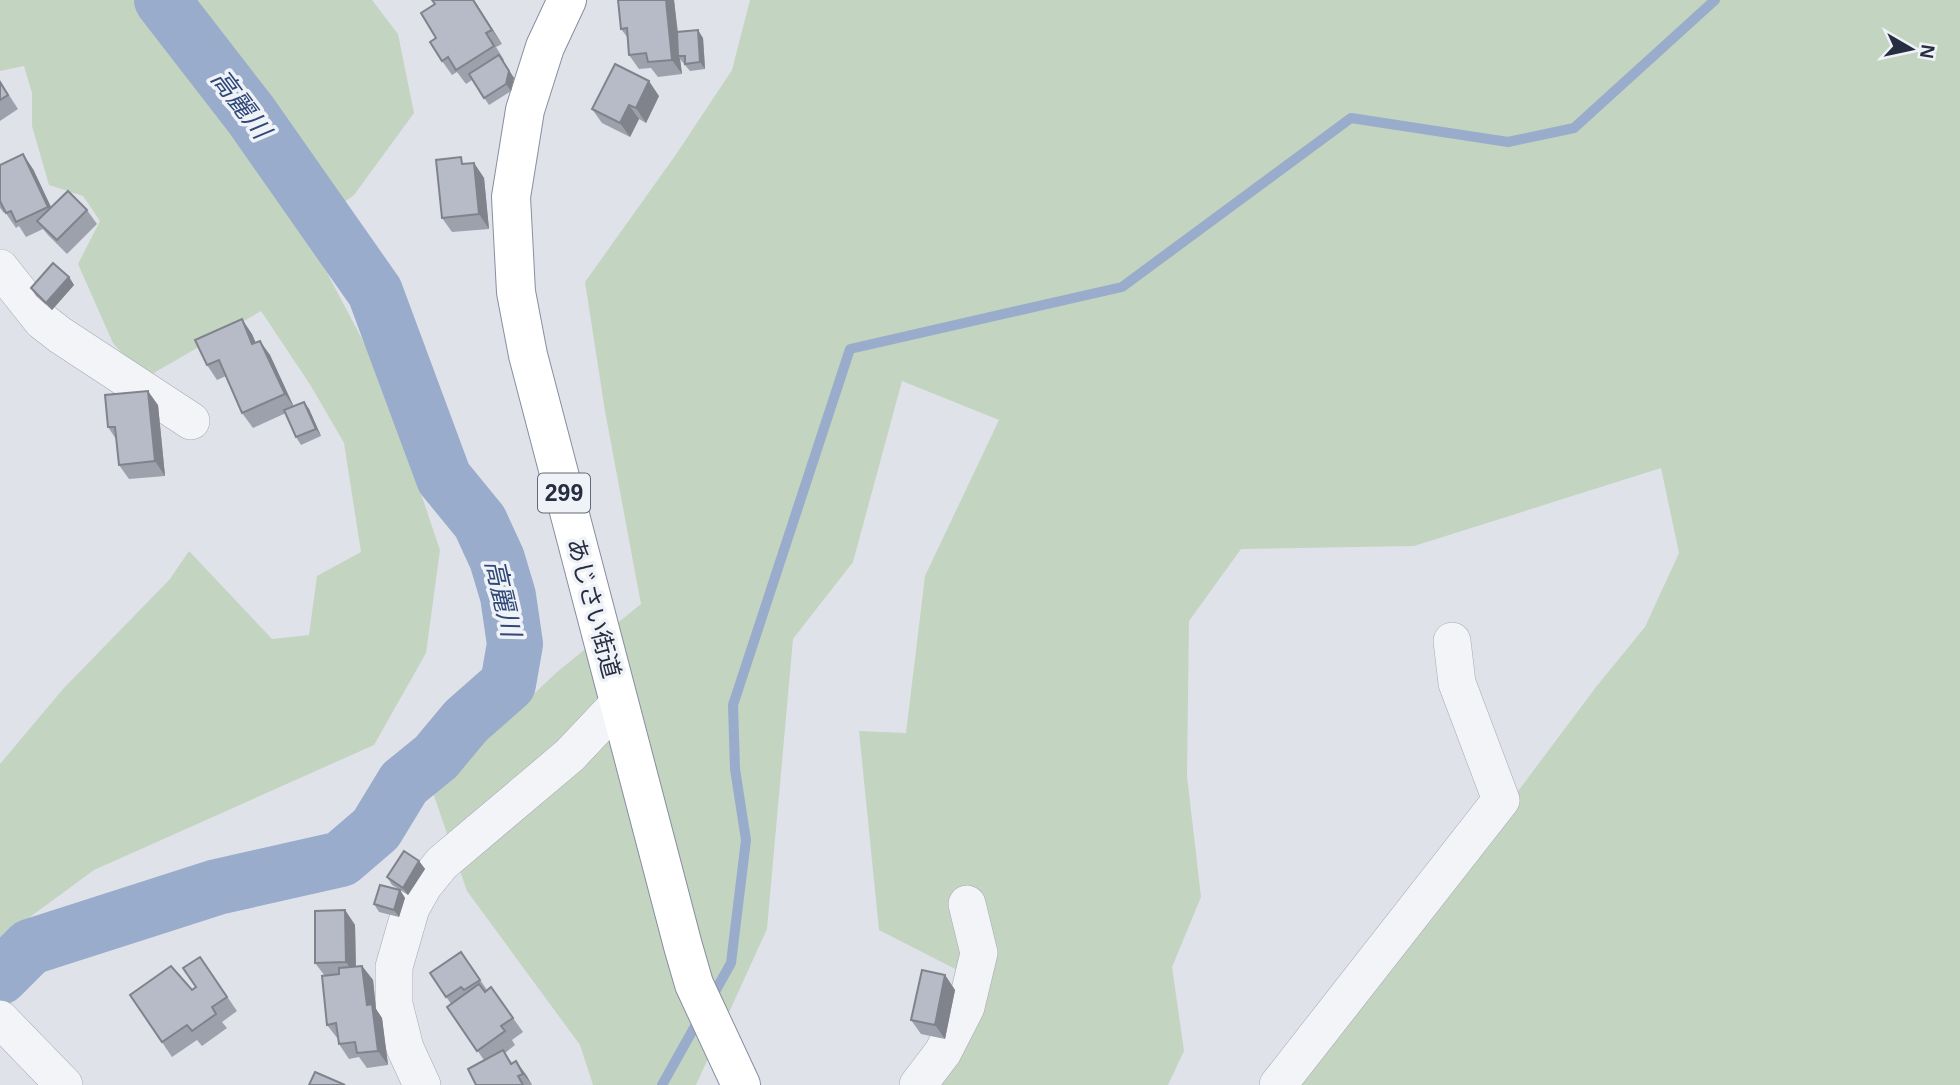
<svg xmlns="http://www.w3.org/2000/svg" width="1960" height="1085" font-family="Arial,'Noto Sans JP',sans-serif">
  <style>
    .green { fill: #c3d4c0 }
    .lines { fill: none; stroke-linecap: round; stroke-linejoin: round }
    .stream { stroke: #99accb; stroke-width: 10 }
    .river { stroke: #99accb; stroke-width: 56 }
    .minor-casing { stroke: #a5a8b4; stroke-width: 38 }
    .highway-casing { stroke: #868ea1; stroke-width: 40 }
    .minor { stroke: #f3f4f8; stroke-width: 37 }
    .highway { stroke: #fff; stroke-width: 38 }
    .wall { fill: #9da1ab }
    .shaded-wall { fill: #80838b }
    .building { fill: #b7bbc7; stroke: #80838b; stroke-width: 2 }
    .labels { text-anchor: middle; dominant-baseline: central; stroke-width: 7; stroke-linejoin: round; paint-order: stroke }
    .shield { fill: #eff2f7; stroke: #646978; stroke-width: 2 }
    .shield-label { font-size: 23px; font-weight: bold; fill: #282e42 }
    .street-label { font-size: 24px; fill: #282e42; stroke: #eff2f7 }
    .water-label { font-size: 26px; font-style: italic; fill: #304878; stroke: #eff2f7 }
  </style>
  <rect width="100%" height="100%" fill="#e0e2ea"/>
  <g class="green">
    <path d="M0,0h372l26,34 16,79 -60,82 -49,36 76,144 59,175 -14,103 -52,92 -280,125 -94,69v-175l63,-75 107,-110 19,-28 83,88 37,-4 8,-59 44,-24 -17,-109 -33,-57 -50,-75 -116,67 -32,-35 -35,-79 22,-43 -17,-25 -34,-11 -17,-59v-33l-8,-27 -24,5z"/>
    <path d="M750,0h1210v1085h-662l298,-398 49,-60 34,-74 -18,-85 -247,78 -173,3 -52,72 -2,155 14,121 -29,70 12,84 -16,34h-240l39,-110 -88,-45 -20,-199 47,2 19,-157 74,-156 -97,-39 -49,181 -60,77 -26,290 -71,156h-103l-13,-40 -113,-154 -35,-101 125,-118 84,-68 -36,-193 -20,-129 92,-129 55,-83z"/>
  </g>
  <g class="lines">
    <g class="stream">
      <path d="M712,997l19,-34 15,-123 -11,-71 -2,-64 117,-356 272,-62 229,-169 157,24 66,-14 141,-128"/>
      <path d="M662,1085l37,-66"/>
    </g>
    <path class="river" d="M0,977l30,-30 187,-60 124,-28 35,-30 28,-46 32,-26 30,-36 42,-37 7,-40 -7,-48 -11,-37 -17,-37 -36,-44 -69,-186 -124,-177 -89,-115"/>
    <defs>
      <g id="minor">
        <path d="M0,268l42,53 18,14 131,86"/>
        <path d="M0,1019l64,66"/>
        <path d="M422,1085l-17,-37 -11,-44v-37l17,-59 13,-23 18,-22 128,-108 49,-52"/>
        <path d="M918,1085l25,-33 23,-45 13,-54 -12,-49"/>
        <path d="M1278,1085l223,-285 -44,-117 -5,-42"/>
      </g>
      <path id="highway" d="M567,0l-22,47 -20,63 -14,87 5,95 12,63 155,591 11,38 47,101"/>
    </defs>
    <use href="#minor" class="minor-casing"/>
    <use href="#highway" class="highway-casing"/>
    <use href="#minor" class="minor"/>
    <use href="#highway" class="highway"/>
  </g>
  <g class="wall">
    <path d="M474,0l28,44 -6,3 8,13 -1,1 11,17 -3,13 -22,14 -17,-25 -6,4 -9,-12 -5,3 -10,-14 -6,-23z"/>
    <path d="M618,0h56l4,32 25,6 2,31 -15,2 -10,-12 2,15 -24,3 -7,-9 -12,1 -10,-14 -1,-17 -7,-9z"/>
    <path d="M0,81l18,28 -18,12z"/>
    <path d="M659,96l-13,27 -7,-4 -9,18 -28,-14 -10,-14z"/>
    <path d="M474,163l10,15 5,51 -37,3 -10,-14 24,-54z"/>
    <path d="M0,165l33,4 18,38 36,3 10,14 -30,30 -19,-19 -5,-6 -17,8 -7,-11 -3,2 -11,-16 -1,1 -4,-5z"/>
    <path d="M69,277l5,8 -22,25 -16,-14 -5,-8z"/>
    <path d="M252,334l4,9 14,12 23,51 11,-4 5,7 12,27 -20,9 -5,-8 -10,-24 -33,15 -11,-15 -16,-37 -9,4 -10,-15z"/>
    <path d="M158,405l7,71 -36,3 -10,-14 -3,-26 -8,-12z"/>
    <path d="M419,861l6,8 -17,26 -16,-10 -5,-8z"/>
    <path d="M400,890l5,8 -6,19 -20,-5 -5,-8z"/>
    <path d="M345,910l10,15 1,42 6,-1 11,14 3,29 6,9 6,47 -21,3 -8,-11 -10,2 -10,-15 -1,-5 -11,-14 -2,-49 -10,-13z"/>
    <path d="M461,952l26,38 4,-3 32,45 -11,8 3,5 -10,8 7,10 4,-2 16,24h-56l8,-25 -37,-53 4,-3 -21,-31z"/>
    <path d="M200,957l37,54 -15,11 5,6 -25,18 -5,-6 -25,17 -42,-62 62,-5 4,-3z"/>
    <path d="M945,975l10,15 -10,49 -24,-5 -10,-14z"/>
  </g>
  <g class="shaded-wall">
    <path d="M473,0h1l28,44 -10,-14z"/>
    <path d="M666,0h8l6,56h-2l2,3 2,15 -10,-14z"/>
    <path d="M698,30l5,8 2,31 -5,-7z"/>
    <path d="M499,55l15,23 -3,13 -5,-7z"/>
    <path d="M649,81l10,15 -13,27 -10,-15z"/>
    <path d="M629,105l10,14 -9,18 -10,-14z"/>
    <path d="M23,154l10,15 25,53 -10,-15z"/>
    <path d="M474,163l10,15 5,51 -10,-15z"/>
    <path d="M69,277l5,8 -22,25 -6,-7z"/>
    <path d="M242,319l10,15 10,25 -10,-15z"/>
    <path d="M260,341l10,14 25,54 -10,-15z"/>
    <path d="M148,391l10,14 7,71 -10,-15z"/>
    <path d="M304,402l5,7 12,27 -5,-7z"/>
    <path d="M419,861l6,8 -17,26 -5,-7z"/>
    <path d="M400,890l5,8 -6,19 -5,-7z"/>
    <path d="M345,910l10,15 1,52 -10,-15z"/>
    <path d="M362,966l11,14 3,29 6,9 6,47 -10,-14 -11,-46z"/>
    <path d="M945,975l10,15 -10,49 -10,-14z"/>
    <path d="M516,1061l11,15 5,9 -9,-11z"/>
  </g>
  <g class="building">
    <path d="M432,0h41l19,30 -6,3 8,13 -38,24 -8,-13 -6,4 -12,-19 6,-4 -15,-25 14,-9z"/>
    <path d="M618,0h48l6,60 -24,2 -2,-9 -17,2 -2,-27 -6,1z"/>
    <path d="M698,30l2,32 -15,2v-8h-7l-1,-24z"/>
    <path d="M499,55l10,16 -3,13 -22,14 -15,-24z"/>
    <path d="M615,64l34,17 -13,27 -7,-3 -9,18 -28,-14z"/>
    <path d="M0,82l8,13 -8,5z"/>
    <path d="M23,154l25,53 -32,15 -5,-11 -5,2 -6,-12v-36z"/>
    <path d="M461,157l1,7 12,-1 5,51 -37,4 -6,-58z"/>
    <path d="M68,191l19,19 -30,30 -20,-19z"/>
    <path d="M53,263l16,14 -23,26 -15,-15z"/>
    <path d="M242,319l10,25 8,-3 25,53 -43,19 -23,-53 -12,5 -12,-25z"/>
    <path d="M148,391l7,70 -36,4 -4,-38h-7l-3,-32z"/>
    <path d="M304,402l12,27 -20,8 -12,-27z"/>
    <path d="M404,851l15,10 -16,27 -16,-11z"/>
    <path d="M380,885l20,5 -6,20 -20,-6z"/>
    <path d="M345,910l1,52 -31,1v-52z"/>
    <path d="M461,952l19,28 -16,10 -3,-3 -15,10 -16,-24z"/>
    <path d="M200,957l27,40 -15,10 4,7 -24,17 -5,-6 -25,17 -32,-47 41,-29 21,24 4,-3 -13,-19z"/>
    <path d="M362,966l5,39 5,-1 6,47 -21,2 -2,-11 -16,2 -3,-21 -9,2 -5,-49 17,-2v-6z"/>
    <path d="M922,970l23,5 -10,50 -24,-5z"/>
    <path d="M479,984l6,8 6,-5 22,31 -12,8 4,5 -28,20 -30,-44z"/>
    <path d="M503,1050l8,14 5,-3 7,13 -5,2 5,9h-47l-8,-16z"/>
    <path d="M315,1072l30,13h-36z"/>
  </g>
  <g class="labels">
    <rect class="shield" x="538" y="473.5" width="52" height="39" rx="5"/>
    <g class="shield-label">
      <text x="564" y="493">299</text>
    </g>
    <g class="street-label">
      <text transform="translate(594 608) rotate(75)">あじさい街道</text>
    </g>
    <g class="water-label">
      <text transform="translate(241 104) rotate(53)">高麗川</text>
      <text transform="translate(503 598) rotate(77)">高麗川</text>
    </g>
  </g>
  <g transform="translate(1911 49) rotate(99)" stroke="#eff2f7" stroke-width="5" paint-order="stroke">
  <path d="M0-5L12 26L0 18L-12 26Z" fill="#282e42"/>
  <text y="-10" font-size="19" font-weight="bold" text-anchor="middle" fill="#282e42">N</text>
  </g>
</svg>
